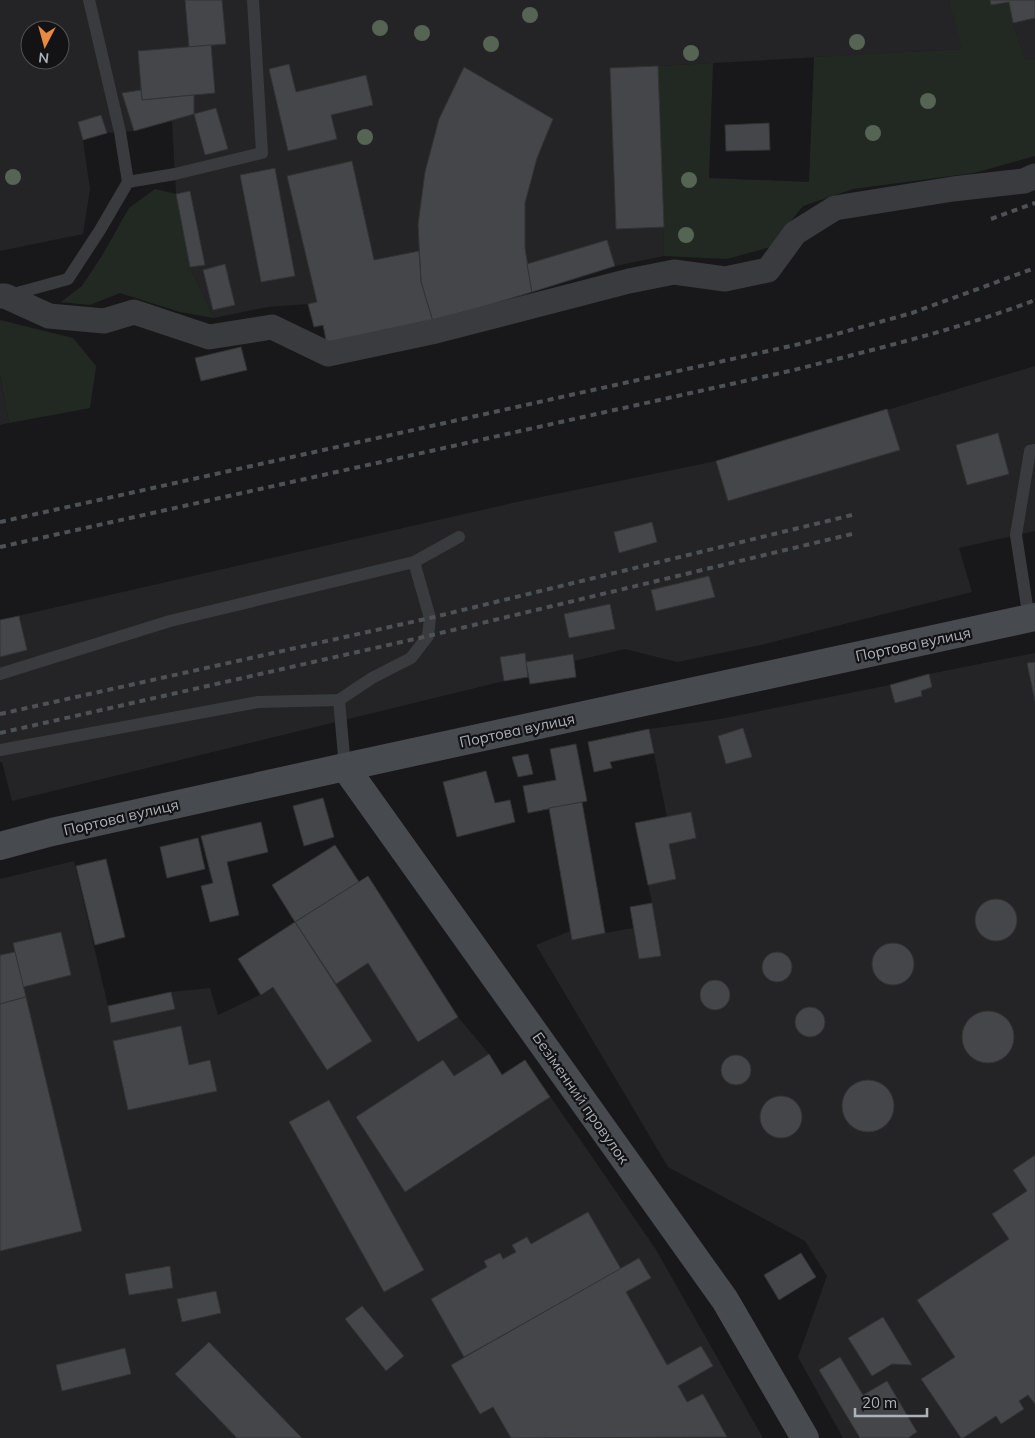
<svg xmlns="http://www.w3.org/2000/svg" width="1035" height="1438" font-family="Mulish,sans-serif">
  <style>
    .built { fill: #242427; fill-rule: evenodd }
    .green { fill: #222922 }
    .building { fill: #45464a; stroke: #323335 }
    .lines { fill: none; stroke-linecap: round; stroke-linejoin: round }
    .lane { stroke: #393b3e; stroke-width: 12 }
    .street { stroke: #393b3e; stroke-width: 25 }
    .secondary { stroke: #474a4e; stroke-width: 28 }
    .rail { stroke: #4e5155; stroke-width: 4; stroke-dasharray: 6 5; stroke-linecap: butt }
    .tree { fill: #566454 }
    .labels { text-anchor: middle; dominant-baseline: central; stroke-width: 4.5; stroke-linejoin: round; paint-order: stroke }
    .street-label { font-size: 15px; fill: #abb2b9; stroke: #131315 }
  </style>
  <rect width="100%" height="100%" fill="#18181a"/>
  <g class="built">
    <path d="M0,0h949l14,49 -304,17 5,190 -49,10 -182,56 -106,23 -4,-20 -9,2 -6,-23 -41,3 -53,11 -24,-51 -14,-73 -4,-73 -38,10 -27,2 -24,7 7,49 -7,45 -83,17zM30,30h30v30h-30z"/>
    <path d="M990,0h45v59l-10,2 -12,-38 -22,-18z"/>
    <path d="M1035,366v165l-76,17 13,44 -211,53 -84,17 -52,-13 -51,12 -2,-7 -46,8 2,15 -24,4 -492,120 -10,-39h-2v-142l517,-118 199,-41z"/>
    <path d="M0,376l9,47 -9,2z"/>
    <path d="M1035,653v785h-192l-45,-81 29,-81 -22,-35 -137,-74 -132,-222 34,-14 2,8 61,-11 -3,-21 22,-4 -17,-80 32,-6 -18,-88 71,-10 170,-34 39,-11z"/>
    <path d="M74,861l34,145 63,-14 39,-4 8,27 42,-20 -22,-36 130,-83 90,141 31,37 13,20 23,-14 130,188 108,190h-763v-559z"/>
  </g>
  <g class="green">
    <path d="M949,0h41l1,5 18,-3 4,21 12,37 10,-1v97l-61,17 -121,16 -50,17 -33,41 -43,12 -63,-3 -6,-190 55,-3 -4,115 100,4 5,-125 148,-8z"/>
    <path d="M155,189l21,5 14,73 24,51 -34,-6 -60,-19 -30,12 -29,-3 21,-16 21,-32 26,-46z"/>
    <path d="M0,320l73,18 23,28 -6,42 -81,15 -9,-48z"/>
  </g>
  <g class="building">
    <path d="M185,0h37l4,44 -37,3z"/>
    <path d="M990,0h45v18l-22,5 -4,-21 -18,3z"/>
    <path d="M211,45l4,48 -73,7 -4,-49z"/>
    <path d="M289,64l7,28 70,-17 7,30 -42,10 6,24 -49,12 -19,-82z"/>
    <path d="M658,66l6,161 -48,2 -6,-161z"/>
    <path d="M464,67l89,52 -16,39 -12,45v45l7,44 -99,30 -12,-40 -3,-57 7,-53 14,-53z"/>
    <path d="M141,90l1,10 52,-5v19l-60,17 -12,-38z"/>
    <path d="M216,108l12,41 -23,6 -11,-41z"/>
    <path d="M101,115l6,18 -24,7 -5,-18z"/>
    <path d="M769,123l1,27 -44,1 -1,-26z"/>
    <path d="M352,161l22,99 45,-9 2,31 12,40 -106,23 -4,-20 -9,2 -6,-23 9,-2 -30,-126z"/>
    <path d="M275,168l20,108 -34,6 -21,-107z"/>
    <path d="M190,191l15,74 -15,2 -14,-73z"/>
    <path d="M607,240l8,26 -83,26 -5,-28z"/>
    <path d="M225,264l10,41 -22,5 -10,-40z"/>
    <path d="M241,347l6,23 -46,11 -6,-23z"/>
    <path d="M887,409l13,41 -172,51 -12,-40z"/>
    <path d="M998,433l11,41 -42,11 -11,-40z"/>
    <path d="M652,522l5,20 -38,11 -5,-21z"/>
    <path d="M709,576l6,21 -59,14 -5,-21z"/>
    <path d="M610,604l5,25 -46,9 -5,-24z"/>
    <path d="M19,616l8,34 -27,7v-37z"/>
    <path d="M525,653l3,24 -24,4 -4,-24z"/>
    <path d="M573,654l3,23 -46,7 -4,-22z"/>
    <path d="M1035,662v39l-8,-38z"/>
    <path d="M929,674l3,13 -11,4 1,5 -27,7 -5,-18z"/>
    <path d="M743,728l9,29 -26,7 -8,-28z"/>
    <path d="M649,729l5,24 -44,9 2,6 -18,4 -6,-30z"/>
    <path d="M576,744l11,57 -59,12 -5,-27 33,-6 -6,-31z"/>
    <path d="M528,754l5,20 -15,3 -6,-20z"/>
    <path d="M486,771l9,32 15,-3 5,22 -58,15 -14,-55z"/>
    <path d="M323,798l11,39 -30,9 -11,-40z"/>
    <path d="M582,802l23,131 -33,7 -23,-132z"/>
    <path d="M691,812l5,26 -27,6 7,35 -28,6 -13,-62z"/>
    <path d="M261,822l7,30 -41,10 12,53 -29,7 -9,-36 12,-3 -12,-47z"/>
    <path d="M198,838l7,31 -38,9 -7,-31z"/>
    <path d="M335,845l24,37 -64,40 -23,-37z"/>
    <path d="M106,859l19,78 -30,8 -19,-79z"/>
    <path d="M368,876l90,141 -40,25 -50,-79 -32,21 -41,-62z"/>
    <circle cx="996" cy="920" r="21"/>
    <path d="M652,903l9,53 -22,3 -9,-52z"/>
    <path d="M295,922l77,119 -45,29 -54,-83 -12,8 -23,-36z"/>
    <path d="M61,932l10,43 -48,12 -10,-44z"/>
    <circle cx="893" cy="964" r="21"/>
    <circle cx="777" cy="967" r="15"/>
    <path d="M15,952l11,45 -26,7v-49z"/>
    <circle cx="715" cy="995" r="15"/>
    <path d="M171,992l4,17 -64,14 -3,-17z"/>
    <path d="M26,997l56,234 -82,20v-247z"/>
    <circle cx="810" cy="1022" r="15"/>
    <circle cx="988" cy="1037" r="26"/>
    <path d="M181,1026l8,39 21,-5 7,31 -89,19 -15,-69z"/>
    <path d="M489,1054l13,21 23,-15 25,37 -145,95 -49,-75 87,-57 11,16z"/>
    <circle cx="736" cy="1070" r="15"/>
    <circle cx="868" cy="1106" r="26"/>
    <circle cx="781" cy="1117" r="21"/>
    <path d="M329,1100l95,170 -40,22 -95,-170z"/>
    <path d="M1035,1155v249l-7,-9 -9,6 5,8 -23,15 -5,-8 -33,22h-2l-40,-59 34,-22 -38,-57 92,-61 -17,-25 35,-23 -14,-21z"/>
    <path d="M588,1212l33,57 -157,88 -33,-58 56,-32 -3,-6 16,-8 3,6 13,-7 -4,-7 15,-8 4,7z"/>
    <path d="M801,1253l15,24 -37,23 -15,-25z"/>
    <path d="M639,1258l12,20 -25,14 41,73 34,-19 12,20 -35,20 9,16 16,-8 24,43 -216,1 -18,-31 -13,7 -29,-49z"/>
    <path d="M170,1266l3,22 -44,7 -4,-21z"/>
    <path d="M216,1291l5,22 -39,9 -5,-23z"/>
    <path d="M362,1306l42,50 -18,15 -41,-52z"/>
    <path d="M883,1317l29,48 -20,-1 -20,12 -24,-38z"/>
    <path d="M209,1342l93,96h-65l-62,-64z"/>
    <path d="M125,1348l6,26 -69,17 -6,-26z"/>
    <path d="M840,1357l23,38 24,-14 30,51 -9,6h-48l-41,-68z"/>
  </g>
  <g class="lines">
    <g class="lane">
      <path d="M89,0l31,132 8,50"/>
      <path d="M10,295l58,-16 32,-49 28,-48 47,-8 87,-21 -9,-153"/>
      <path d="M1029,619l-13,-84 14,-84 5,-1"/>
      <path d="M0,674l170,-53 244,-59 45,-25"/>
      <path d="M0,750l258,-48 81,-2"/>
      <path d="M345,767l-6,-67 33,-22 39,-20 17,-22 2,-18 -16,-56"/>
    </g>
    <path class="street" d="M0,296h5l44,20 55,5 30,-9 75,25 63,-10 56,27 108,-23 193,-50 45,-9 51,7 43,-9 27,-37 40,-25 118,-19 71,-8 11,-5"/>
    <g class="secondary">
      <path d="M345,767l380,533 80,138"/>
      <path d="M0,846l52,-14 293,-65 690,-150"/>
    </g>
    <g class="rail">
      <path d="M991,219l44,-16"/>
      <path d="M0,522l804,-179 108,-30 123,-45"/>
      <path d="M0,547l794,-177c81,-21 163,-40 241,-70"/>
      <path d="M0,714l430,-96 422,-103"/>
      <path d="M0,733l428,-97 428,-103"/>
    </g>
  </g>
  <g class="tree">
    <circle cx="530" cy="15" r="8"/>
    <circle cx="380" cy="28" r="8"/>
    <circle cx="422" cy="33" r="8"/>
    <circle cx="857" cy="42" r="8"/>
    <circle cx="491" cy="44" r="8"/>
    <circle cx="691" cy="53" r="8"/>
    <circle cx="928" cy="101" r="8"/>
    <circle cx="873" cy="133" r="8"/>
    <circle cx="365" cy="137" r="8"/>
    <circle cx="13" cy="177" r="8"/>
    <circle cx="689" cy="180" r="8"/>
    <circle cx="686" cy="235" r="8"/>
  </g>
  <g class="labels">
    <g class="street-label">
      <text transform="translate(913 644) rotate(-12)">Портова вулиця</text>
      <text transform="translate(517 730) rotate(-12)">Портова вулиця</text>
      <text transform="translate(121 817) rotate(-13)">Портова вулиця</text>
      <text transform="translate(581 1098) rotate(55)">Безіменний провулок</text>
    </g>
  </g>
  <g transform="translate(45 45) rotate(186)"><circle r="24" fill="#131315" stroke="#505357"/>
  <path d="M0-4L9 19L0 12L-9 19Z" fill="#e88a41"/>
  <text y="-8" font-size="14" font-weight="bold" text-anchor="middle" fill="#abb2b9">N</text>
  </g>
  <path d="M855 1408v8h72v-8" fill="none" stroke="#abb2b9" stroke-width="2.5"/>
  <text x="862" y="1408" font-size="15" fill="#abb2b9" stroke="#131315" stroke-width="4" paint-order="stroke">20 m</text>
</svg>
